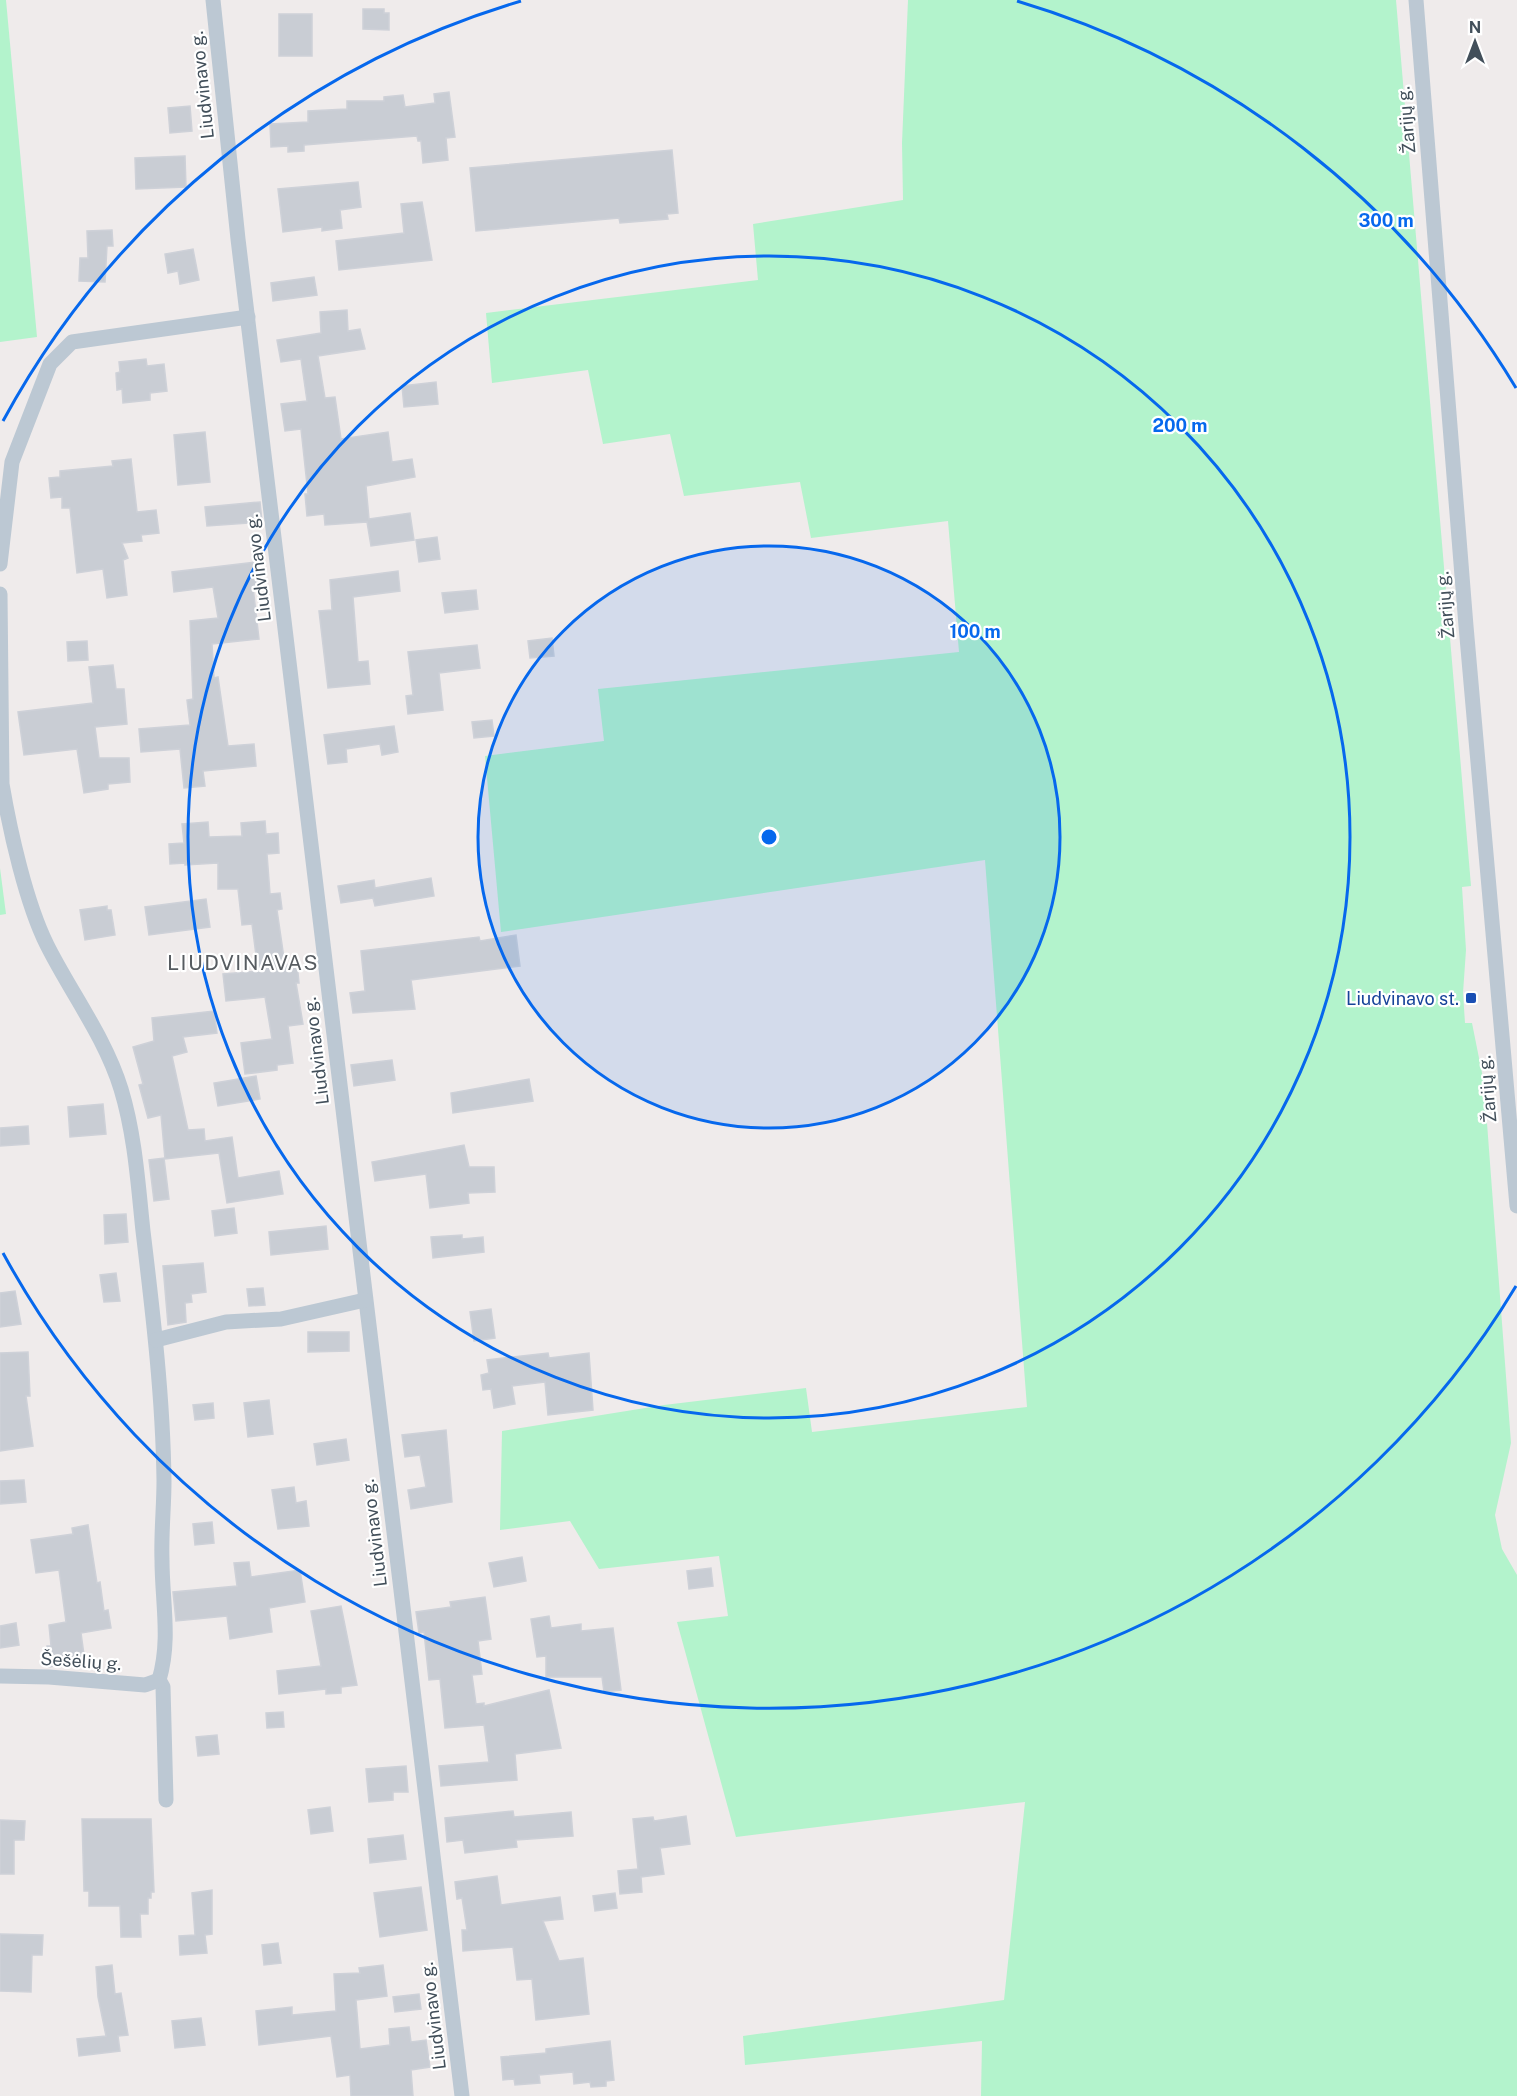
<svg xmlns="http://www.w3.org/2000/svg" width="1517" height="2096" font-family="'Public Sans',sans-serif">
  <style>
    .green { fill: #b3f3cc }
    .building { fill: #c9cdd4; stroke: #ced1d8; stroke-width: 1.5 }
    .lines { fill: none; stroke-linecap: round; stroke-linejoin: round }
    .street { stroke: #bcc8d3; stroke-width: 15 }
    .ring { fill: none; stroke: #0668ed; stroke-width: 3 }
    .transit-dot { fill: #1a4fb4; stroke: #fff; stroke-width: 2 }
    .labels { text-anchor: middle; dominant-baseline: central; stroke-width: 4.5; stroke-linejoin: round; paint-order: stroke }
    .street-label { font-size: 18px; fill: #424f5a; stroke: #fff }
    .transit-label { font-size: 18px; fill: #164399; stroke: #fff; text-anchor: end }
    .quarter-label { font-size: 21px; letter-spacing: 1.5px; fill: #575c61; stroke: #fff }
    .centre { fill: #0668ed; stroke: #fff; stroke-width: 3 }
    .ring-label { font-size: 18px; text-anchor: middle; font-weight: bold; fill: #0668ed; stroke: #fff; stroke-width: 4.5; stroke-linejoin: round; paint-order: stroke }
  </style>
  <rect width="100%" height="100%" fill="#efebeb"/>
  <g class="green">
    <path d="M0,0h6l31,337 -37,5z"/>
    <path d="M908,0h488l75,886 -9,1 4,63 -3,43 2,30h7l12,60 27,360 -16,72 7,34 15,26v521h-536l1,-55 -237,24 -2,-29 261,-36 21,-198 -289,35 -59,-215 51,-6 -9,-60 -120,13 -29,-48 -70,9 2,-99 162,-26 142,-17 6,44 215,-25 -42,-547 -484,72 -16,-176 119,-15 -6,-52 361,-37 -11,-131 -137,17 -11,-56 -116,14 -14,-62 -67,10 -15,-74 -96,13 -6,-70 272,-33 -5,-56 150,-24 -1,-57z"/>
    <path d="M0,868l6,46 -6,1z"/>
  </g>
  <g class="building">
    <path d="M363,9h21v4h5v17l-26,-1z"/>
    <rect x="279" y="14" width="33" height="42"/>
    <path d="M449,92l6,45 -9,1 2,22 -25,3 -2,-22h-3l-1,-5 -113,9v6l-16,1v-6l-17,1 -1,-23 38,-2v-11l39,-2v-8h37v-4l19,-2 2,12 30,-4 -1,-9z"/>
    <path d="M190,106l2,25 -22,2 -2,-25z"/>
    <path d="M672,150l6,63 -11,1 1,5 -48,4 -1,-5 -143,13 -6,-63z"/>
    <path d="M185,156l1,31 -50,2 -1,-31z"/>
    <path d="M358,182l3,25 -21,3 2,18 -20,3v-4l-39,5 -5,-43z"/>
    <path d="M422,202l10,58 -93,10 -3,-29 68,-8 -3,-29z"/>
    <path d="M112,230l1,16h-6l-2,36 -26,-1 1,-23h8l-1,-27z"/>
    <path d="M193,249l6,31 -19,4 -2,-13 -10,2 -3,-19z"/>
    <path d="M314,277l3,18 -44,6 -2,-18z"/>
    <path d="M347,310l1,21 12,-2 5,20 -47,7 7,42 10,-1 6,42 47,-7 4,30 20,-3 3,18 -49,9 3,33 41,-6 4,27 -43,6 -4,-24 -42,3 -1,-11 -17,2 -2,-22h3l-7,-65 -16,2 -4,-27 26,-3 -6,-42 -20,3 -4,-22 44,-7 -1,-21z"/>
    <path d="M146,359l1,7 17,-2 3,27 -17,2v7l-27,3 -1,-14 -5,1 -1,-17 4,-1 -1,-10z"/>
    <path d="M436,382l2,22 -34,3 -2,-21z"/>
    <path d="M205,432l5,50 -32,3 -4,-50z"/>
    <path d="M131,459l6,53 19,-2 3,23 -18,2 1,6 -20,2 6,15 -5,2 4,35 -20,3 -4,-29 -26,4 -7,-65h-8v-11l-11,1 -2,-20 11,-1v-6l53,-5 -1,-5z"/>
    <path d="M260,502l2,20 -55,4 -2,-19z"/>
    <path d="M437,537l3,22 -21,3 -3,-22z"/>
    <path d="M257,562l3,25h-7l6,52 -47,5 2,34 4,-1 10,69 26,-2 2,22 -53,5 2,15 -21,2 -4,-39 -39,3 -2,-23 51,-4 -3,-25 6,-1 -3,-78 28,-3 -5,-31 -39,5 -2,-20z"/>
    <path d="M398,571l2,20 -47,6 5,65 10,-1 2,23 -42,4 -9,-77 13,-1 -2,-30z"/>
    <path d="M476,590l2,19 -33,4 -3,-20z"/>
    <path d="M552,638l2,18 -24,2 -2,-17z"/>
    <path d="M87,641l1,19 -20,1 -1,-19z"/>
    <path d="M477,645l3,23 -41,5 4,37 -35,4 -2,-18 7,-1 -5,-43z"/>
    <path d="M113,665l3,24h8l3,35 -32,3 4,31h30l1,24 -22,2v5l-24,4 -7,-44 -53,6 -6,-43 75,-9 -4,-36z"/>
    <path d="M492,720l2,16 -20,2 -2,-16z"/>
    <path d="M394,726l4,26 -16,3 -2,-11 -34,5 1,13 -19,2 -4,-29z"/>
    <path d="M265,821l1,13 12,-1 1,20 -12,1 3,40 10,-1 2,16 -5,1 8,55 12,-2 2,20h-3l7,41 -15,2 5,37 -16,2v5l-32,4 -4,-31 31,-4 -7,-42 -39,4 -3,-27 35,-3 -6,-47 -10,1 -4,-36h-20v-26l-33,2v-2l-15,1 -1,-20 15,-1 -2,-19 26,-2 1,15 33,-1 -1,-13z"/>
    <path d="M431,878l3,18 -59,10 -2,-8 -32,5 -3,-17 36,-6 1,8z"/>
    <path d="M206,899l4,28 -61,8 -4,-28z"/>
    <path d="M107,906v4h4l4,25 -30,5 -5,-30z"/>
    <path d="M516,935l4,31 -109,14 4,29 -62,4 -3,-20 15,-2 -4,-40 118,-14 1,4z"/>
    <path d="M214,1011l3,22 -34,4 4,15 -15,4 16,74 16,-1 1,12 27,-4 6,41 41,-7 4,23 -56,9 -8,-50 -54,6 -4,-44 -13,3 -9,-33 4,-1 -10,-37 21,-6 -2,-23z"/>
    <path d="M392,1060l3,20 -41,6 -3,-21z"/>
    <path d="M256,1076l4,23 -42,7 -4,-23z"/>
    <path d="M529,1079l4,22 -80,12 -2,-20z"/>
    <path d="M103,1104l3,30 -36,3 -2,-30z"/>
    <path d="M28,1126l1,18 -29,2v-18z"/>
    <path d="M464,1145l5,22h25l1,25 -27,1 1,10 -39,5 -4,-34 -51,7 -3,-19z"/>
    <path d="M164,1158l5,41 -15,2 -5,-41z"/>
    <path d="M234,1208l3,25 -22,3 -3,-25z"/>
    <path d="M126,1214l2,28 -23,2 -1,-29z"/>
    <path d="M326,1226l2,23 -57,6 -2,-23z"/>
    <path d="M462,1235v4l21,-2 1,15 -51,6 -2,-21z"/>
    <path d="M203,1263l3,29 -15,2 1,8 -7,1 1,19 -18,3 -5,-59z"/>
    <path d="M116,1273l4,28 -16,1 -4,-27z"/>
    <path d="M263,1288l2,17 -16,1 -2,-17z"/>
    <path d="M15,1291l6,33 -21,3v-34z"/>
    <path d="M491,1309l4,29 -21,3 -4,-29z"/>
    <path d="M308,1332h41v19l-41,1z"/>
    <path d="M28,1352l2,44h-4l7,50 -33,5v-98z"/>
    <path d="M548,1353l1,5 40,-5 4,57 -45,5 -3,-33 -33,4 3,18 -21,4 -3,-19 -8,1 -2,-15 8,-2 -2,-13z"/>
    <path d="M269,1400l4,34 -25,3 -4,-34z"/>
    <path d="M213,1403l1,15 -19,2 -2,-15z"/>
    <path d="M446,1430l6,72 -41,7 -3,-19 18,-3 -6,-32 -15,2 -3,-22z"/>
    <path d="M346,1439l3,21 -32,5 -3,-21z"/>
    <path d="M24,1480l2,22 -26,2v-23z"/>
    <path d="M294,1487l2,16 10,-2 3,25 -31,3 -6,-39z"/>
    <path d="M212,1522l2,21 -19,2 -2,-21z"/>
    <path d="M88,1525l9,58 3,-1 4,29 4,-1 3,18 -30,5 4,29 -36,5 -2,-21h4l-2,-21 17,-3 -7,-52 -23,3 -5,-33 42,-6 -1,-6z"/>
    <path d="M522,1557l4,24 -32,6 -5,-24z"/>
    <path d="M249,1562l2,15 49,-7 5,32 -36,6 3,24 -42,7 -3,-23 -51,5 -3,-29 64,-6 -3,-23z"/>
    <path d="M711,1568l2,18 -24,3 -2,-18z"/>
    <path d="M485,1597l6,42 -13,2 4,33 -10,1 4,29 8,-1v3l65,-16 12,58 -46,6 2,26 -76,6 -2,-20 50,-4 -5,-37 -39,3 -5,-49 -11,1 -5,-48 -5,1 -3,-21 35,-5 -1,-5z"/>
    <path d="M341,1606l16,79 -16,2v6l-15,1v-5l-47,5 -2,-23 44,-5 -10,-55z"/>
    <path d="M549,1616l2,12 30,-4v7l32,-3 8,62 -17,2 -2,-15h-56v-21l-9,1 -6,-38z"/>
    <path d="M16,1623l3,22 -19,3v-22z"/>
    <path d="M283,1712l1,15 -17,1 -1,-15z"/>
    <path d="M217,1735l2,19 -21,2 -2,-19z"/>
    <path d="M406,1766l2,26h-15v8l-24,2 -3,-33z"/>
    <path d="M330,1807l3,24 -22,3 -3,-24z"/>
    <path d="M513,1811l1,6 57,-5 2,24 -57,4 1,7 -52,6 -2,-13 -16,2 -2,-24z"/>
    <path d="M686,1816l4,28 -30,4 4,26 -23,3 1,15 -22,2 -2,-23 20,-2 -5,-50 20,-2 1,4z"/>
    <path d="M82,1819h69l3,73h-3v6h-3v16h-8l1,23h-20l-1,-31h-31v-15h-5z"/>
    <path d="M0,1820l25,1 -1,19h-10v34h-14z"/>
    <path d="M403,1835l3,24 -36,4 -2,-24z"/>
    <path d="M497,1876l4,29 59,-8 3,22 -20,2 16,40 24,-3 6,56 -53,6 -4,-41 -15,1 -4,-33 -50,4 -1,-21h5l-5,-32 -5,1 -2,-17z"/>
    <path d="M421,1887l6,43 -47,7 -6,-44z"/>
    <path d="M212,1890v44l-7,1 2,18 -27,2 -1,-19 16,-1 -3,-42z"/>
    <path d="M615,1893l2,15 -22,3 -2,-15z"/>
    <path d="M0,1934l43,1 -1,20h-10l-1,37 -31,-1z"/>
    <path d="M278,1943l3,20 -17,2 -2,-20z"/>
    <path d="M112,1965l3,29 6,-1 7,42 -10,1 2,15 -41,5 -2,-17 29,-3 -8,-39 -2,-30z"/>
    <path d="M383,1965l4,31 -31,4 4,49 30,-4 -1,-16 20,-2 2,15 15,-2 4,27 -19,3 2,26h-62l-1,-21 -13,2 -6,-41 -72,9 -3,-34 36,-4v8l44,-4 -2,-37 26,-1 -1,-5z"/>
    <path d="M419,1994l2,15 -26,3 -2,-15z"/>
    <path d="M201,2018l4,27 -30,3 -3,-27z"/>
    <path d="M610,2041l4,39 -8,1v5l-15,1 -1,-5 -16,2 -1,-12 -34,3 1,8 -25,2 -1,-6 -11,1 -2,-23 45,-4v-4z"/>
  </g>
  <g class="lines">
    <g class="street">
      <path d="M213,0l25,239 224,1857"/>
      <path d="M1416,0l50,626 51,580"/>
      <path d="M0,564l12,-102 38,-98 22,-22 176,-25"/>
      <path d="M0,594l2,190c8,47 24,119 45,161 24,48 58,92 74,144 14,46 17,95 22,142 10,83 20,167 21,250 0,26 -3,53 -2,79 0,41 9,80 -3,120l4,7 3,113"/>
      <path d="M156,1340l70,-18 55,-3 84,-19"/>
      <path d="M0,1676l49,1 96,8 14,-5"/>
    </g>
  </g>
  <circle cx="769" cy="837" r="291" fill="#0668ed" fill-opacity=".12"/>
  <g class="ring">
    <circle cx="769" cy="837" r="291"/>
    <circle cx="769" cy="837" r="581"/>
    <path d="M1516 1286A872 872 0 0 1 3 1253M3 421A872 872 0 0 1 521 1M1017 1A872 872 0 0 1 1516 388"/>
  </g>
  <rect class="transit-dot" x="1465" y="992" width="12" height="12" rx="3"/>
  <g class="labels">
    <g class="street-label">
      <text transform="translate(202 85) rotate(-96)">Liudvinavo g.</text>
      <text transform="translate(1406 120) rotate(-95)">Žarijų g.</text>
      <text transform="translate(258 568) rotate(-97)">Liudvinavo g.</text>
      <text transform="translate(1445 605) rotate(-95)">Žarijų g.</text>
      <text transform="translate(316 1051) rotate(-97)">Liudvinavo g.</text>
      <text transform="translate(1487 1089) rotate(-95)">Žarijų g.</text>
      <text transform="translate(374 1533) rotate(-97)">Liudvinavo g.</text>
      <text transform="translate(81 1661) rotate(4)">Šešėlių g.</text>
      <text transform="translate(433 2016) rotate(-97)">Liudvinavo g.</text>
    </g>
    <g class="transit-label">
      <text x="1459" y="998">Liudvinavo st.</text>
    </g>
    <g class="quarter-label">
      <text x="243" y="962">LIUDVINAVAS</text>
    </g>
  </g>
  <circle cx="769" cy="837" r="9" class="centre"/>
  <g class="ring-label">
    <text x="1386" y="227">300 m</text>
    <text x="1180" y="432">200 m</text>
    <text x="975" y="638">100 m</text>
  </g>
  <g transform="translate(1475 42)" stroke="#ffffff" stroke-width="4.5" paint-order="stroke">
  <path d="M0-4.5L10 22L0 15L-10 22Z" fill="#424f5a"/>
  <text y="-9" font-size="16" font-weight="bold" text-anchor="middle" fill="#424f5a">N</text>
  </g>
</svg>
